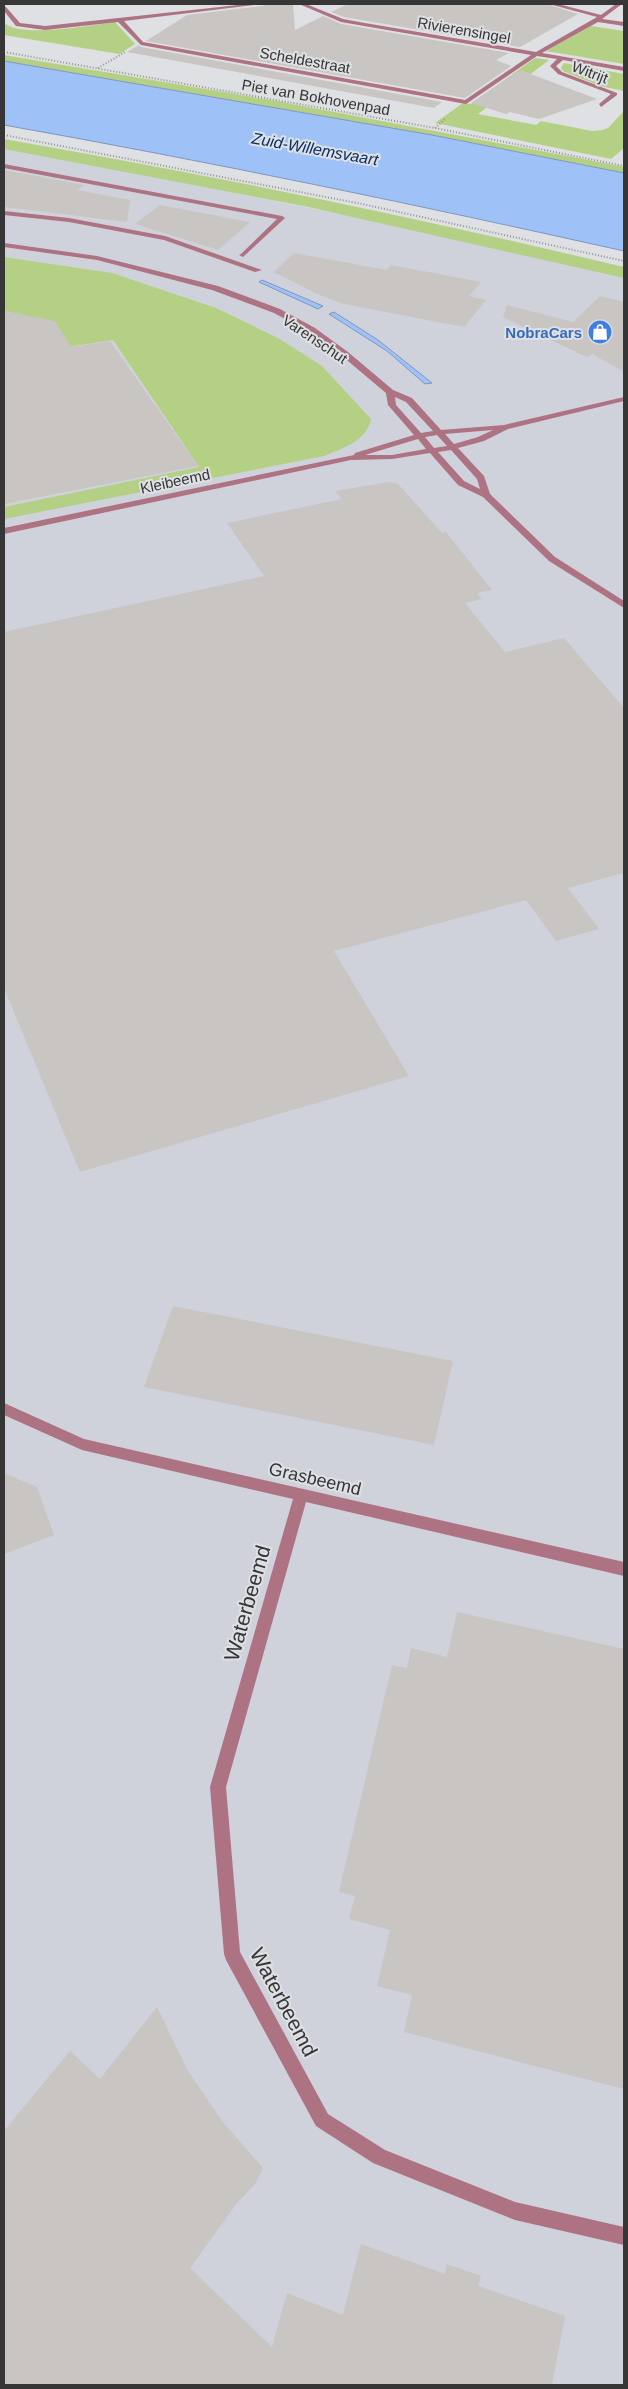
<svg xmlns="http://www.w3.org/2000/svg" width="628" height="2389" font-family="Arial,sans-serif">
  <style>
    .built { fill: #cfd2db }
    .green { fill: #b4d085 }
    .water { fill: #9ec1f7; stroke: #7f97bd }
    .building { fill: #c8c5c3 }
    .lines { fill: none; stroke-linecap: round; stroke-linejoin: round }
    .path { stroke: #949497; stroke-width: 2; stroke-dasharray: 1 2; stroke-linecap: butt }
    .minor { fill: #ad7382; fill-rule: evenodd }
    .labels { text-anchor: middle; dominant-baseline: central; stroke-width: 4; stroke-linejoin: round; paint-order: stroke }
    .far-street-label { font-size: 15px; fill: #363637; stroke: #dfe0e3 }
    .far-shop-label { font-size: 15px; font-weight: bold; fill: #366cbe; stroke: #dfe0e3; text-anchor: end }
    .far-water-label { font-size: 16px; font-style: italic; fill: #052d66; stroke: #dfe0e3 }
    .street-label { font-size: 18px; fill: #363637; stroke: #dfe0e3 }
    .near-street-label { font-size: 21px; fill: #363637; stroke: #dfe0e3 }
  </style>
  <rect width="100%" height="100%" fill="#dfe0e3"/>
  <path class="built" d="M4,147l541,108 79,20v2110h-620z"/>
  <g class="green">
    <path d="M115,22l20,22 -16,10 -115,-19v-9l2,-2c18,14 86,1 109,-2z"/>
    <path d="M591,26l33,5v33l-78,-13z"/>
    <path d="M4,55l267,45 307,58 46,9v6l-192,-38 -428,-74z"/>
    <path d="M535,58l14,2 -71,54 58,11 5,-4 51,10 10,-1 6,-2 16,-17v37l-13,11 -176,-36 28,-20 8,1z"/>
    <path d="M564,63l60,11v17l-24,-5 -37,-15 -2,-3z"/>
    <path d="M4,139c208,36 415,79 620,128v11l-316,-71 -304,-58z"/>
    <path d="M4,257l108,16 104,35 62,30 44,28 49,53c-4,22 -28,29 -47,37l-320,63v-12l195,-40 -86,-127 -92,14 21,-35 -38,-8z"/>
  </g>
  <g class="water">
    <path d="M4,61l428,74 192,38v78c-206,-46 -412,-89 -620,-126z"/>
    <path d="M262,280l61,26 -5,3 -59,-27z"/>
    <path d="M334,312l44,28 54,43 -7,1 -38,-33 -58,-37z"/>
  </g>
  <g class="building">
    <path d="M265,4h28l2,26 28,-14 18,8 168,29 -13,7 15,6 -46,32 -319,-57 41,-26 76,-9z"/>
    <path d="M348,4h199l31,10 -58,33 -176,-30 -13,-5z"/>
    <path d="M139,45l2,2 301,55 -8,6 -307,-56z"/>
    <path d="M520,70l77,29 -58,20 -29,-7 -4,2 -35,-11z"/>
    <path d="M4,170l80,15 -7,5 53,10 -3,22 -123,-15z"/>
    <path d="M160,205l90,17 -32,28 -83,-26z"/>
    <path d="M294,253l93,17 4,-5 90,17 -12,14 17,4 -22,27 -120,-23 -27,-10 -43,-22z"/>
    <path d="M600,296l24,6v70l-32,-18 -5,3 -11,-5 -73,-35 4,-12 66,17z"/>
    <path d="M4,311l51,10 16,26 39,-6 88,125 -194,38z"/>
    <path d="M389,482l9,2 44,49 4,-1 46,58 -15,3 5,6 -17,4 40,49 59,-14 60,70v165l-56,15 31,41 -43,12 -30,-41 -192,51 75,125 -329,96 -76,-184v-356l260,-56 -37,-53 115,-24 -7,-8z"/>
    <path d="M173,1306l280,55 -19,84 -290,-58z"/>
    <path d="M4,1473l33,14 17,48 -50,19z"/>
    <path d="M457,1612l167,37v440l-220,-57 8,-37 -35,-9 13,-56 -41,-11 6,-23 -16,-4 53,-227 15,3 4,-20 36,9z"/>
    <path d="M157,2007l31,64 34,50 41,47 -8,16 -18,19 -47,65 82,79 15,-54 56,22 18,-71 84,30 2,-10 34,12 -3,10 87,30 -13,69h-548v-254l66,-80 30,28z"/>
  </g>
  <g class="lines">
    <g class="path">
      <path d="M4,52l431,76 189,38"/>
      <path d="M98,68l27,-16"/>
      <path d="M435,128l11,-10"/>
      <path d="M4,135l358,69 262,57"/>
    </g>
    <g class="minor">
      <path d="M247,4h16l-139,17 19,21 322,58 66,-45 -190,-33 -42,-18h7l37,15 22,4 171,29 61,-35 -48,-13h9l43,11 15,-11h6l-20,15 22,3v4l-26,-4 -56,31 82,14v4l-61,-11 -7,6 6,6 55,21v2l-16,12 -2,-3 12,-10 -53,-20 -8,-8 7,-7 -20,-3 -71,48 -325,-59 -23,-23 -73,8 -29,-4 -12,-15v-5l2,1 14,16 25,3z"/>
      <path d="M4,164l278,52 3,2 -42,39 -4,-2 2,-1 36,-35 -273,-51z"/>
      <path d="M4,211l65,7 96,18 97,34 -7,2 -91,-32 -95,-18 -65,-7z"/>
      <path d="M4,243l93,13 121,30 62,23 35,19 33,24 45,38 19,8 29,32 63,-5 120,-28v4l-116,28 -24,12 -26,7 26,28 6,18 65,63 69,44v7l-75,-47 -66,-64 -25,-12 -28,-32 -38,6 -41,1 -347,74v-6l350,-73 1,-2 59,-18 -26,-30 -2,-12 -44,-37 -33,-24 -35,-19 -62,-23 -115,-30 -93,-13zM395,397l11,5 27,29 -12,2 -25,-28zM493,430l-15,7 -24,7 -9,-10zM437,435l10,11 -13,2 -9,-11zM418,439l8,10 -34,6h-27zM451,450l26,29 3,10 -16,-8 -26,-29z"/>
      <path d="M4,1403l80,36 540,123v14l-318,-74 -80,285 14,165 88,162 57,36 130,52 109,25v18l-109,-25 -142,-57 -57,-37 -90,-166 -2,-6 -14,-167 83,-288 -211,-49 -78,-35z"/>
    </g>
  </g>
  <defs>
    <symbol id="shop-disc" viewBox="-11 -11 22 22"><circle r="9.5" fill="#3f7fe0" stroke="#dfe0e3"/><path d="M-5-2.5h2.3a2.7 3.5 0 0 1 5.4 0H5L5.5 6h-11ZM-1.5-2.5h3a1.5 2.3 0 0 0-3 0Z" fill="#fff"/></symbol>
  </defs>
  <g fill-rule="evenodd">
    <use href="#shop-disc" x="586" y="318" width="28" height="28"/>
  </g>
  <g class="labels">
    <g class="far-street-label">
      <text transform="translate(464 30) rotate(10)">Rivierensingel</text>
      <text transform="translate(305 60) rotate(10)">Scheldestraat</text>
      <text transform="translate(590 72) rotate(21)">Witrijt</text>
      <text transform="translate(316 97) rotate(10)">Piet van Bokhovenpad</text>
      <text transform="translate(315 339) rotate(34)">Varenschut</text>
      <text transform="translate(175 481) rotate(-12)">Kleibeemd</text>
    </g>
    <g class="far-shop-label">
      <text x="582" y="332">NobraCars</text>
    </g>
    <g class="far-water-label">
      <text transform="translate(315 149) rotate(10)">Zuid-Willemsvaart</text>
    </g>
    <g class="street-label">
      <text transform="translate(315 1479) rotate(13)">Grasbeemd</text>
    </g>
    <g class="near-street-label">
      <text transform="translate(247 1603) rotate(-74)">Waterbeemd</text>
      <text transform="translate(284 2002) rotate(62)">Waterbeemd</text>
    </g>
  </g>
  <rect width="628" height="2389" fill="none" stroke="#363637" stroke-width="10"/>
</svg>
